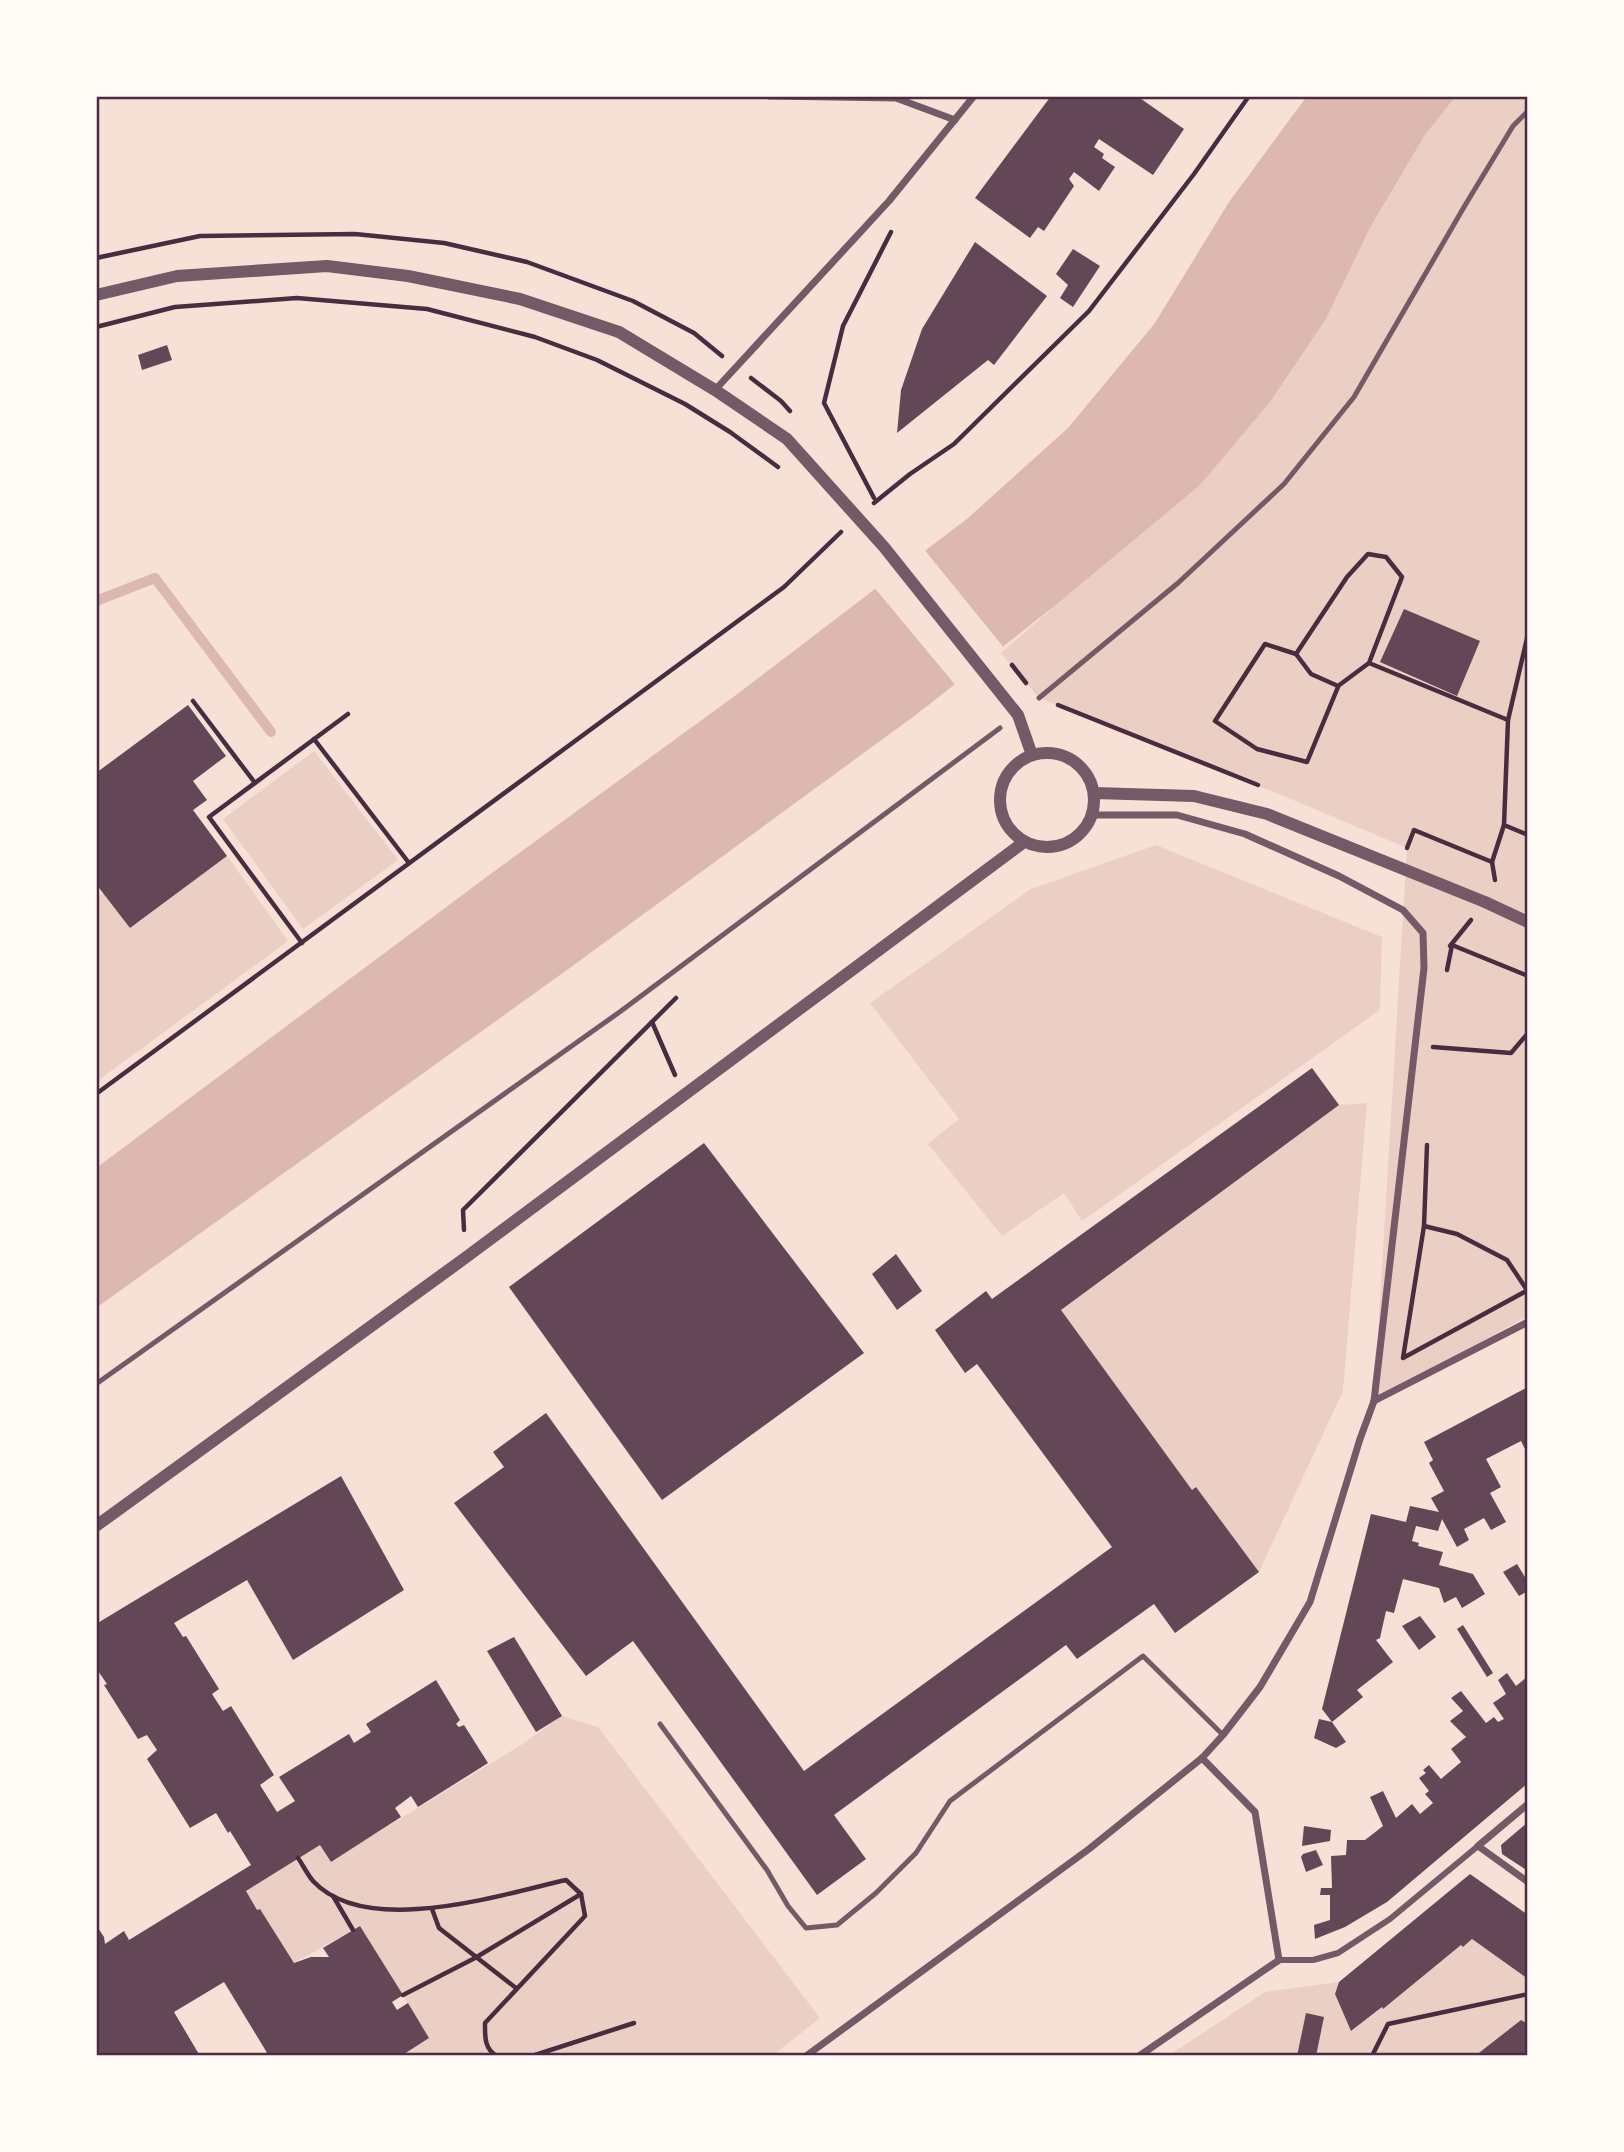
<svg xmlns="http://www.w3.org/2000/svg" width="1624" height="2152" font-family="Merriweather,serif">
  <style>
    .green { fill: #ebcfc5 }
    .water { fill: #dcb8b0 }
    .pier { fill: #f7e1d7 }
    .lines { fill: none; stroke-linecap: round; stroke-linejoin: round }
    .stream { stroke: #dcb8b0; stroke-width: 10 }
    .building { fill: #644757 }
    .path { stroke: #4a2c40; stroke-width: 4.5 }
    .service { stroke: #755966; stroke-width: 5 }
    .pedestrian { stroke: #755966; stroke-width: 6 }
    .minor { stroke: #755966; stroke-width: 7 }
    .tertiary { stroke: #755966; stroke-width: 12 }
    .neatline { fill: none; stroke: #4a2c40; stroke-width: 2.5 }
  </style>
  <rect width="100%" height="100%" fill="#f7e1d7"/>
  <g class="green">
    <path d="M1456,96h72v1220l-154,85 33,-553 -133,-56 -235,-94 -38,-45 56,-49 213,-202 56,-83 45,-93 54,-91z"/>
    <path d="M314,751l84,109 -95,69 -80,-110z"/>
    <path d="M1156,845l226,92 -2,73 -298,211 -18,-28 -62,43 -74,-92 31,-25 -89,-116 161,-114z"/>
    <path d="M227,856l61,85 -192,141v-184l7,-5 27,35z"/>
    <path d="M1367,1103l-24,288 -84,181 -63,-85 -4,3 -131,-180 278,-205z"/>
    <path d="M562,1716l36,11 222,291 -48,38h-371l28,-18 -69,-112 -66,37 -34,-54 -3,1 -11,-19 74,-46 11,16 190,-116z"/>
    <path d="M1472,1939l56,40v45l-7,-4 -46,36h-307l97,-64 74,-10 -4,12 17,37 30,-24 1,2 78,-64 2,2z"/>
  </g>
  <path class="water" d="M1307,96h149l-31,39 -54,91 -45,93 -56,83 -71,84 -142,118 -140,110 -350,256 -471,338v-140l404,-301 236,-172 232,-177 100,-90 87,-105 74,-121z"/>
  <path class="pier" d="M923,548l82,101 -48,38 -84,-101z"/>
  <g class="lines">
    <path class="stream" d="M96,601l59,-23 116,154"/>
  </g>
  <g class="building">
    <path d="M1051,96h86l47,33 -31,46 -54,-36 -5,8 10,7 -2,4 13,9 -16,24 -25,-19 -5,7 5,7 -30,45 -6,-4 -8,11 -55,-40z"/>
    <path d="M975,242l72,54 -53,69 -6,-5 -91,73 4,-43 21,-61z"/>
    <path d="M1073,249l27,17 -27,41 -13,-9 8,-13 -12,-11z"/>
    <path d="M167,345l5,15 -30,10 -4,-15z"/>
    <path d="M1404,609l76,32 -23,55 -77,-34z"/>
    <path d="M188,705l38,51 -33,25 14,19 -14,10 34,46 -97,72 -34,-44v-111z"/>
    <path d="M1312,1068l27,37 -278,205 131,180 4,-3 63,85 -84,61 -21,-29 -77,55 -11,-14 -232,170 32,44 -49,36 -184,-254 -47,35 -132,-173 50,-36 -11,-15 53,-39 258,358 308,-224 -135,-183 -12,9 -30,-43 51,-39 6,8z"/>
    <path d="M704,1143l160,210 -202,147 -153,-213z"/>
    <path d="M896,1254l26,37 -25,19 -25,-36z"/>
    <path d="M1528,1387v68l-7,-14 -35,18 15,28 -11,6 16,29 -15,8 -7,-12 -20,11 5,11 -12,7 -15,-28 -4,12 -22,-5 -4,15 7,2 -1,3 25,6 -4,13 34,9 12,20 -23,14 -6,-11 -12,6 -5,-15 -36,-9 -9,34 -8,-2 -6,27 -4,2 17,22 -36,28 6,7 -31,25 -10,-13 49,-195 35,8 4,-16 29,6 -8,-14 13,-7 -15,-28 4,-3 -9,-18z"/>
    <path d="M341,1476l63,114 -111,70 -46,-80 -73,43 9,14 3,-1 33,53 -7,5 11,17 8,-5 43,69 -14,10 17,27 18,-11 -16,-24 70,-43 5,9 17,-11 -5,-8 70,-44 24,40 -4,4 3,3 5,-2 24,38 -70,44 -7,-11 -16,12 6,9 -70,45 -11,-17 -74,46 11,19 3,-1 34,54 17,-6h18l-6,-9 37,-22 43,69 -11,7 5,8 11,-7 21,35 -28,18h-132l-45,-74 -50,30 26,44h-104v-131l8,12 1,7 19,-13 5,9 122,-75 -21,-34 -2,2 -12,-20 -26,15 -43,-69 10,-9 -10,-15 -9,4 -34,-54 3,-1 -11,-16v-44z"/>
    <path d="M1517,1564l11,18v9l-9,5 -16,-24z"/>
    <path d="M1420,1616l16,21 -17,13 -17,-24z"/>
    <path d="M1463,1625l30,48 -6,4 -30,-48z"/>
    <path d="M514,1637l48,79 -26,16 -49,-81z"/>
    <path d="M1507,1673l9,13 12,-10v107l-141,119 -42,25 -30,12 -1,-14 16,-5v-25h-10l1,-7h11l-1,-32 15,-1 1,-15h18l18,-14 -13,-29 13,-6 13,27 16,-14 8,10 13,-11 -8,-9 4,-3 -10,-13 7,-5 -3,-3 6,-5 12,14 20,-17 -10,-13 15,-12 -16,-16 13,-10 -12,-13 10,-7 25,32 8,-6 4,5 6,-3 -11,-16 13,-9 -8,-14z"/>
    <path d="M1319,1719l13,3 14,20 -10,6 -22,-10z"/>
    <path d="M1528,1822v49l-26,-17 -1,-9z"/>
    <path d="M1304,1826l27,4 -1,11 -28,5z"/>
    <path d="M1316,1850l7,15 -17,7 -5,-15 2,-3z"/>
    <path d="M1470,1874l58,41v64l-56,-40 -9,8 -2,-2 -78,64 -1,-2 -31,24 -16,-37 4,-12z"/>
    <path d="M1306,2013l18,4 -8,39h-19z"/>
    <path d="M1521,2020l7,4v32h-53z"/>
  </g>
  <g class="lines">
    <g class="path">
      <path d="M96,258l104,-22 155,-2 89,9 83,19 106,39 61,32 28,23"/>
      <path d="M96,327l79,-20 122,-9 130,11 108,28 62,23 88,44 45,28 48,35"/>
      <path d="M751,378l30,23 9,10"/>
      <path d="M874,498l-50,-95 19,-77 48,-94"/>
      <path d="M874,503l36,-29 44,-30 135,-133 105,-137 55,-78"/>
      <path d="M1296,654l-31,-10 -50,77 42,28 50,13 31,-75"/>
      <path d="M1369,663l-31,23 -27,-12 -15,-20 51,-77 21,-23 18,3 16,20 -33,86 139,57"/>
      <path d="M1012,665l14,18"/>
      <path d="M193,701l62,82"/>
      <path d="M1058,705l200,80"/>
      <path d="M314,739l95,124"/>
      <path d="M1504,825l24,10"/>
      <path d="M1407,848l7,-18 78,32"/>
      <path d="M1495,880l-3,-18 12,-37 4,-105 20,-86"/>
      <path d="M302,943l-93,-126 139,-103"/>
      <path d="M1450,946l21,-26"/>
      <path d="M1447,970l5,-25 76,31"/>
      <path d="M652,1022l23,53"/>
      <path d="M1433,1047l78,6 17,-20"/>
      <path d="M96,1094l688,-507 57,-55"/>
      <path d="M1427,1145l-3,81 -21,132 125,-68"/>
      <path d="M1424,1226l33,8 50,26 20,30"/>
      <path d="M464,1230l-1,-20 213,-212"/>
      <path d="M298,1858c5,7 9,16 15,23 53,57 187,14 253,-1l15,14 4,22 -100,107c0,13 -1,26 12,33"/>
      <path d="M333,1896l20,34"/>
      <path d="M432,1909l7,19 77,60"/>
      <path d="M403,1995l72,-37 106,-64"/>
      <path d="M532,2056l102,-33"/>
      <path d="M1372,2056l16,-32 140,-30"/>
    </g>
    <g class="service">
      <path d="M1039,698l139,-115 106,-99 70,-87 110,-190 49,-81 15,-15"/>
      <path d="M96,1384l525,-373 379,-283"/>
      <path d="M660,1724l107,146 21,36 18,22 31,-3 39,-32 40,-40 34,-52 193,-145 80,79"/>
    </g>
    <path class="pedestrian" d="M1279,1960h34l25,-7 52,-34 88,-73"/>
    <g class="minor">
      <path d="M769,96l127,2 59,22"/>
      <path d="M715,390l174,-189 85,-105"/>
      <path d="M1374,1401l154,-79"/>
      <path d="M1528,1804l-50,42 50,36"/>
      <path d="M806,2056l283,-207 113,-91 21,-23 37,-48 50,-85 50,-163 14,-38 50,-433 -1,-35 -20,-23 -64,-34 -94,-42 -68,-19h-85"/>
      <path d="M1139,2056l140,-96 -24,-148 -53,-54"/>
    </g>
    <g class="tertiary">
      <path d="M96,295l81,-19 150,-10 81,10 112,23 99,33 96,58 72,49 97,108 134,168 14,40"/>
      <circle cx="1047" cy="800" r="47"/>
      <path d="M1094,793l100,3 73,18 218,88 43,20"/>
      <path d="M96,1526l369,-268 559,-416"/>
    </g>
  </g>
  <rect width="1624" height="2152" fill="none" stroke="#fffaf5" stroke-width="196"/>
  <rect x="98" y="98" width="1428" height="1956" class="neatline"/>
</svg>
